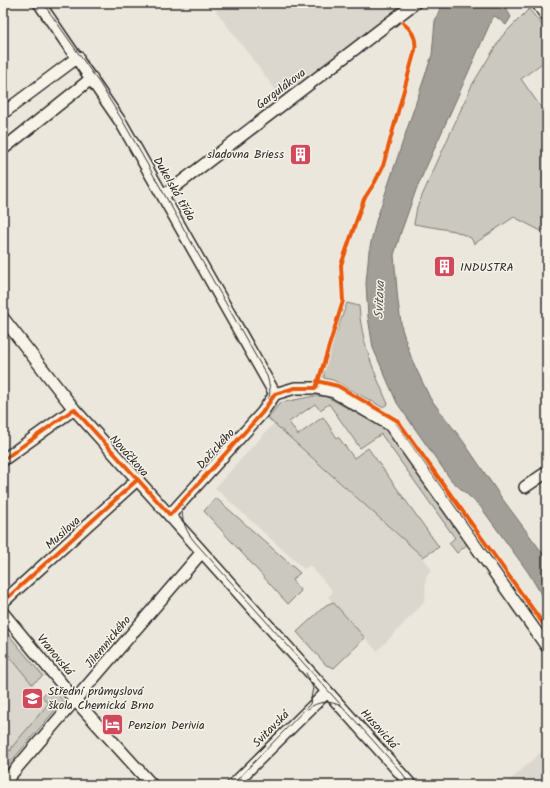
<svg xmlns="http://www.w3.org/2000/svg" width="550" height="788" font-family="Kalam,sans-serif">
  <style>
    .built { fill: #dbd7ce }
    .green { fill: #cbc8bf; stroke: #7b7a75 }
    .water { fill: #a29f98; stroke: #72716c }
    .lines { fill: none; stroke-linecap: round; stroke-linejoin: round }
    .street-casing { stroke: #2b2b2b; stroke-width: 14 }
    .street { stroke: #f7f3e8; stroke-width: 11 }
    .tram { stroke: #2b2b2b; stroke-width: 1 }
    .cycleway-casing { stroke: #f7f3e8; stroke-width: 6 }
    .cycleway { stroke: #e8590c; stroke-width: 4 }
    .labels { text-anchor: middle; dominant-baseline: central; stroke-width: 3; stroke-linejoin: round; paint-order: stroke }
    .street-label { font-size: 12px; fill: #2b2b2b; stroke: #f7f3e8 }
    .poi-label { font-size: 12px; fill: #2b2b2b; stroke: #f7f3e8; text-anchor: start }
    .water-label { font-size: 13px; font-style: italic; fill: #555451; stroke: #f7f3e8 }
  </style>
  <rect width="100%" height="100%" fill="#ebe7dd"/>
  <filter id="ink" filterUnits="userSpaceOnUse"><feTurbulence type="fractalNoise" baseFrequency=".025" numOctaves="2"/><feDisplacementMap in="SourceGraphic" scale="8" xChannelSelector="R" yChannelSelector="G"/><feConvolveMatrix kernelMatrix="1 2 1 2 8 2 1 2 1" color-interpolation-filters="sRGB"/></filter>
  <g filter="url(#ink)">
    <g class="built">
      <path d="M210,3h194l-123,94z"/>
      <path d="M274,423l149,134 9,13 -6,6 -1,23 -5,8 -43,44 -49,-54 4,-4 -1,-4 -22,-24 -5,4 -89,-81z"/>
      <path d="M3,627l40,49 -11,8 10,12 10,-9 11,14 -60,69z"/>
      <path d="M541,752l6,7v26h-42z"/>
    </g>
    <g class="green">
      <path d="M529,9l18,22v38l-5,-6 -21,16 26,37v111l-6,4 -27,-14 -40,27 -3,-6 -16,-7 -41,-7 3,-17 55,-122 30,-49z"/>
      <path d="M347,303l12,3c2,35 15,66 29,98l-6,3 -49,-27 -9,-2v-12z"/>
      <path d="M314,396h11l61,33 82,115 -11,9 -8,-10 6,-5 -74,-104 -21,14 -31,-44 -9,6 -5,-6 -26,18 9,13 25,-18 14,21h2l15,20 14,-10 71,99 -16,10 -155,-139 12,-15z"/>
      <path d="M216,498l84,75 -8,7 9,11 -13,13 -84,-93z"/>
      <path d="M333,602l32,36 -31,30 -8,-3 -29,-33 29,-27z"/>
      <path d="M3,628l40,48 -11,8 -29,-36z"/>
      <path d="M52,687l11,14 -60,70v-17l5,-5 3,2 1,-4 36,-43 -6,-8z"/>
    </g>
    <path class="water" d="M442,3h61l8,14 -5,8 -11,-9 -3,3 -76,171 -15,42 -7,23 4,47 4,27 10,31 18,38 33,43 38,56 46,62v45l-19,-32 -48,-66 -29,-26 -54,-77 -24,-55 -5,-31 -2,-34 3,-32 7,-30 56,-166 3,-34z"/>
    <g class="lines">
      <defs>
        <g id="street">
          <path d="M39,3l83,121 153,270"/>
          <path d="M537,3l10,14"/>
          <path d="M3,113l75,-56"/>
          <path d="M3,149l89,-71"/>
          <path d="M163,196l252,-193"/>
          <path d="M3,318l71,91 337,376"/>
          <path d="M275,394l20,-6h21l18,4 56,33 157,222"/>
          <path d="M3,460l71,-51"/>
          <path d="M525,487l22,-15"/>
          <path d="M170,515l92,-102 13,-19"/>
          <path d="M3,602l134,-122"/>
          <path d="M3,613l72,87 77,85"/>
          <path d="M3,784l198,-231"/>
          <path d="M233,785l94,-93"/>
        </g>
      </defs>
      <use href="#street" class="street-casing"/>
      <use href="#street" class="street"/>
      <g class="tram">
        <path d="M43,3l57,81 24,39 143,253c2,7 4,14 2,21 -6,21 -59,70 -76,89 -15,18 -14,36 1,55l209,233 6,11"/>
        <path d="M308,709c10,-8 21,-9 33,-3"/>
        <path d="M232,785l78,-81 3,-16 -7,-15"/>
      </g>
      <defs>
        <g id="cycleway">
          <path d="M317,381l21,5 60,35 149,208"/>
          <path d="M3,460l71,-51 96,106 92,-102 13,-19 20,-6h21l27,-87 -2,-36 23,-66 11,-17 8,-16 32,-116c2,-11 -3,-20 -12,-27"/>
          <path d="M3,602l134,-122"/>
        </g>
      </defs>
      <use href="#cycleway" class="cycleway-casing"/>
      <use href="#cycleway" class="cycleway"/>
    </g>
  </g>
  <defs>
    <symbol id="building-square" viewBox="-11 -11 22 22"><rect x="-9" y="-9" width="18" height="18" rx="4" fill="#d1495b" stroke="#f7f3e8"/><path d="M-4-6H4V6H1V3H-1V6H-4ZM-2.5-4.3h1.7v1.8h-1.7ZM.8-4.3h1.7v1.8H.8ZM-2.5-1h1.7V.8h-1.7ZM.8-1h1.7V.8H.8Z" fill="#fff"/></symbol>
    <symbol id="school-square" viewBox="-11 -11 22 22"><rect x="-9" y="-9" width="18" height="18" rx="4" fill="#d1495b" stroke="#f7f3e8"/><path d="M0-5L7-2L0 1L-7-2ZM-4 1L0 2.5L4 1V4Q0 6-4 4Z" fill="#fff"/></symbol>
    <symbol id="hotel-square" viewBox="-11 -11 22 22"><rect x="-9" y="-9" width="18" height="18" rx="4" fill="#d1495b" stroke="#f7f3e8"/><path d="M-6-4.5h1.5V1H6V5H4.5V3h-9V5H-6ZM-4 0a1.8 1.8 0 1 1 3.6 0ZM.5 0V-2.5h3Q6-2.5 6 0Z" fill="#fff"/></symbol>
  </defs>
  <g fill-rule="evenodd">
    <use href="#building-square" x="288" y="142" width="25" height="25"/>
    <use href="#building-square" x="432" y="254" width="25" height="25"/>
    <use href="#school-square" x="20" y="686" width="25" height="25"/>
    <use href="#hotel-square" x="100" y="712" width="25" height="25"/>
  </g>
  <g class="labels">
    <g class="street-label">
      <text transform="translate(281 89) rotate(-37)">Gargulákova</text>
      <text transform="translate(174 189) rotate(60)">Dukelská třída</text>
      <text transform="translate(216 449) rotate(-48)">Dačického</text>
      <text transform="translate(129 456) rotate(48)">Nováčkova</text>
      <text transform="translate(63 533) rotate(-42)">Musilova</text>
      <text transform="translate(108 642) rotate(-50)">Jilemnického</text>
      <text transform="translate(55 655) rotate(50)">Vranovská</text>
      <text transform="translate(271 729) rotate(-45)">Svitavská</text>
      <text transform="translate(379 729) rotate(48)">Husovická</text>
    </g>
    <g class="poi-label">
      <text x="284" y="154" text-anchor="end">sladovna Briess</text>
      <text x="460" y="267">INDUSTRA</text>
      <text x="48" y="691">Střední průmyslová<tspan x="48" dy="14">škola Chemická Brno</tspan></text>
      <text x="128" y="725">Penzion Derivia</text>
    </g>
    <g class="water-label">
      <text transform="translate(380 300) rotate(-88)">Svitava</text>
    </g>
  </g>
  <rect width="550" height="788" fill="none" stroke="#f7f3e8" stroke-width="16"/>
  <rect x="8" y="8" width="534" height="772" fill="none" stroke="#2b2b2b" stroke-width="1.5" filter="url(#ink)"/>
</svg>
